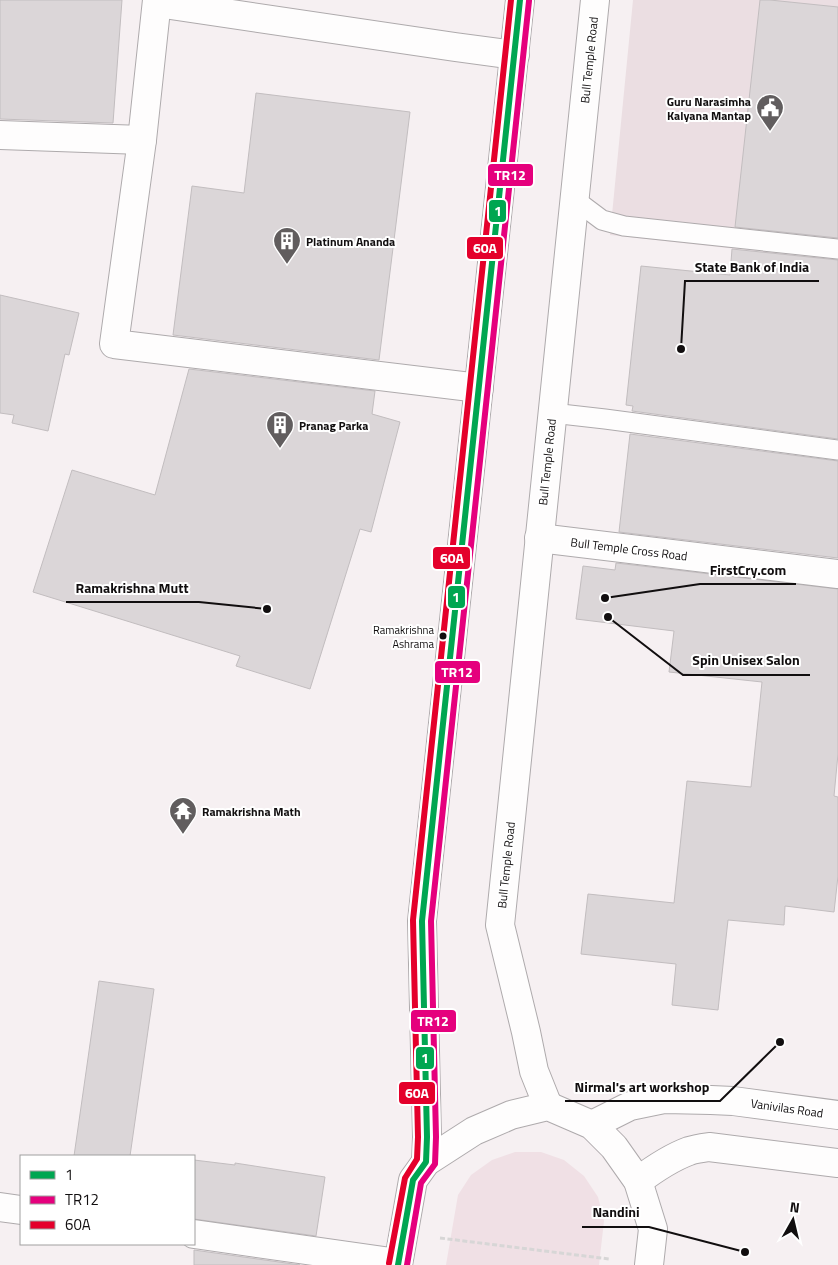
<svg xmlns="http://www.w3.org/2000/svg" width="838" height="1265" font-family="'Titillium Web',sans-serif">
  <style>
    .built { fill: #ebdee2 }
    .green { fill: #f0e0e5 }
    .building { fill: #dbd6d8; stroke: #c2bdbf }
    .lines { fill: none; stroke-linecap: round; stroke-linejoin: round }
    .lane-casing { stroke: #aeaaac; stroke-width: 21 }
    .street-casing { stroke: #aeaaac; stroke-width: 30 }
    .secondary-casing { stroke: #aeaaac; stroke-width: 30 }
    .path { stroke: #d7d6d6; stroke-width: 3; stroke-dasharray: 5 2.5; stroke-linecap: butt }
    .lane { stroke: #fefdfd; stroke-width: 19 }
    .street { stroke: #fefdfd; stroke-width: 28 }
    .secondary { stroke: #fefdfd; stroke-width: 28 }
    .bus-1-casing { stroke: #fff; stroke-width: 10 }
    .bus-2-casing { stroke: #fff; stroke-width: 10 }
    .bus-3-casing { stroke: #fff; stroke-width: 10 }
    .bus-1 { stroke: #00a651; stroke-width: 6 }
    .bus-2 { stroke: #e5007d; stroke-width: 6 }
    .bus-3 { stroke: #e4002b; stroke-width: 6 }
    .bus-dot { fill: #110e0f; stroke: #fff; stroke-width: 2 }
    .labels { text-anchor: middle; dominant-baseline: central; stroke-width: 4; stroke-linejoin: round; paint-order: stroke }
    .bus-label { font-size: 11px; fill: #110e0f; stroke: #fff; text-anchor: end }
    .street-label { font-size: 12px; fill: #110e0f; stroke: #fff }
    .poi-label { font-size: 12px; font-weight: bold; fill: #110e0f; stroke: #fff; text-anchor: start }
    .leader { fill: none; stroke: #110e0f; stroke-width: 2 }
    .callout-dot { fill: #110e0f; stroke: #fff; stroke-width: 2 }
    .callout-label { font-size: 14px; text-anchor: middle; font-weight: bold; fill: #110e0f; stroke: #fff; stroke-width: 4; stroke-linejoin: round; paint-order: stroke }
    .line-badge { stroke: #fff; stroke-width: 2 }
    .badge-label { font-size: 14px; text-anchor: middle; font-weight: bold; fill: #fff }
  </style>
  <rect width="100%" height="100%" fill="#f6f0f2"/>
  <path class="built" d="M633,0h205v260l-228,-25z"/>
  <path class="green" d="M515,1152h26l23,8 20,16 14,21 6,24 -5,44h-153l12,-70 13,-20 21,-15z"/>
  <g class="building">
    <path d="M0,0h122l-9,123 -113,-4z"/>
    <path d="M760,0h10l68,7v231l-103,-11z"/>
    <path d="M256,93l154,19 -31,248 -206,-25 19,-149 52,7z"/>
    <path d="M732,249l106,11v179l-206,-28 1,-5 -7,-1 15,-139 89,9z"/>
    <path d="M0,295l79,18 -10,42 -4,-1 -17,77 -36,-8 2,-8 -14,-2z"/>
    <path d="M189,369l186,22 -3,23 28,8 -29,110 -11,-3 -50,160 -74,-23 4,-10 -207,-64 39,-122 83,25z"/>
    <path d="M630,434l208,27v97l-219,-26z"/>
    <path d="M616,563l222,26v165l-4,42 4,1v79l-4,36 -49,-6 -1,19 -56,-5 -10,90 -46,-5 4,-41 -95,-10 7,-60 86,9 13,-122 64,6 11,-105 -93,-10 5,-41 -98,-12 7,-53 32,4z"/>
    <path d="M99,981l55,8 -24,167h-56z"/>
    <path d="M194,1160l41,5v-2l90,14 -9,59 -122,-17z"/>
    <path d="M194,1250l106,15h-106z"/>
  </g>
  <g class="lines">
    <defs>
      <g id="lane">
        <path d="M574,199l28,21 22,6 214,23"/>
        <path d="M552,413l53,6 233,31"/>
      </g>
      <g id="street">
        <path d="M157,0l-15,140 -28,204 365,44"/>
        <path d="M157,3l298,44 60,8"/>
        <path d="M0,135l142,5"/>
        <path d="M539,538l299,36"/>
        <path d="M0,1207l21,3"/>
        <path d="M194,1234l204,29"/>
      </g>
      <g id="secondary">
        <path d="M548,1106l-14,-35 -8,-39 -26,-107 95,-925"/>
        <path d="M592,1125l38,-19 34,-7 47,1 22,1 105,14"/>
        <path d="M426,1162l1,-25 -5,-216 98,-921"/>
        <path d="M638,1181c16,-12 32,-23 51,-30 6,-2 13,-3 20,-4l129,16"/>
        <path d="M398,1265l15,-85 13,-18 48,-31 37,-16 37,-9 44,19 22,22 24,34 15,48 -4,36"/>
      </g>
    </defs>
    <use href="#lane" class="lane-casing"/>
    <use href="#street" class="street-casing"/>
    <use href="#secondary" class="secondary-casing"/>
    <path class="path" d="M440,1238l169,21"/>
    <use href="#lane" class="lane"/>
    <use href="#street" class="street"/>
    <use href="#secondary" class="secondary"/>
    <defs>
      <path id="bus-1" d="M398,1265l15,-85 13,-18 1,-25 -5,-216 98,-921"/>
      <path id="bus-2" d="M407,1265l14,-82 14,-19 1,-27 -5,-216 98,-920"/>
      <path id="bus-3" d="M389,1263l16,-85 12,-19 1,-22 -5,-217 98,-920"/>
    </defs>
    <use href="#bus-1" class="bus-1-casing"/>
    <use href="#bus-2" class="bus-2-casing"/>
    <use href="#bus-3" class="bus-3-casing"/>
    <use href="#bus-1" class="bus-1"/>
    <use href="#bus-2" class="bus-2"/>
    <use href="#bus-3" class="bus-3"/>
  </g>
  <defs>
    <symbol id="civic-pin" viewBox="-11 -11 22 30"><path d="M0 17L-7.5 6A9.5 9.5 0 1 1 7.5 6Z" fill="#615d5e" stroke="#fff"/><path d="M-.6-6.5H3V-4.5H.6V-3L4-1V1h2V6H-6V1h2V-1L-.6-3ZM-1.2 2.5V6h2.4V2.5Z" fill="#fff"/></symbol>
    <symbol id="building-pin" viewBox="-11 -11 22 30"><path d="M0 17L-7.5 6A9.5 9.5 0 1 1 7.5 6Z" fill="#615d5e" stroke="#fff"/><path d="M-4-6H4V6H1V3H-1V6H-4ZM-2.5-4.3h1.7v1.8h-1.7ZM.8-4.3h1.7v1.8H.8ZM-2.5-1h1.7V.8h-1.7ZM.8-1h1.7V.8H.8Z" fill="#fff"/></symbol>
    <symbol id="temple-pin" viewBox="-11 -11 22 30"><path d="M0 17L-7.5 6A9.5 9.5 0 1 1 7.5 6Z" fill="#615d5e" stroke="#fff"/><path d="M0-6L5-2H3V0L6.5 2.5H4V6H1.5V3h-3V6H-4V2.5H-6.5L-3 0V-2H-5Z" fill="#fff"/></symbol>
  </defs>
  <g fill-rule="evenodd">
    <use href="#civic-pin" x="754" y="92" width="32" height="43"/>
    <use href="#building-pin" x="271" y="225" width="32" height="43"/>
    <use href="#building-pin" x="264" y="409" width="32" height="43"/>
    <use href="#temple-pin" x="167" y="795" width="32" height="43"/>
  </g>
  <circle class="bus-dot" cx="443" cy="636" r="4.5"/>
  <g class="labels">
    <g class="bus-label">
      <text x="434" y="630">Ramakrishna<tspan x="434" dy="14">Ashrama</tspan></text>
    </g>
    <g class="street-label">
      <text transform="translate(589 60) rotate(-84)">Bull Temple Road</text>
      <text transform="translate(547 462) rotate(-84)">Bull Temple Road</text>
      <text transform="translate(629 549) rotate(7)">Bull Temple Cross Road</text>
      <text transform="translate(506 865) rotate(-84)">Bull Temple Road</text>
      <text transform="translate(787 1108) rotate(8)">Vanivilas Road</text>
    </g>
    <g class="poi-label">
      <text x="751" y="101" text-anchor="end">Guru Narasimha<tspan x="751" dy="14">Kalyana Mantap</tspan></text>
      <text x="306" y="241">Platinum Ananda</text>
      <text x="299" y="425">Pranag Parka</text>
      <text x="202" y="811">Ramakrishna Math</text>
    </g>
  </g>
  <path class="leader" d="M681 349L685 281H819M605 598L700 584H796M267 609L199 602H66M608 617L683 675H810M780 1042L720 1101H565M745 1252L649 1227H582"/>
  <g class="callout-dot">
    <circle cx="681" cy="349" r="5"/>
    <circle cx="605" cy="598" r="5"/>
    <circle cx="267" cy="609" r="5"/>
    <circle cx="608" cy="617" r="5"/>
    <circle cx="780" cy="1042" r="5"/>
    <circle cx="745" cy="1252" r="5"/>
  </g>
  <g class="callout-label">
    <text x="752" y="272">State Bank of India</text>
    <text x="748" y="575">FirstCry.com</text>
    <text x="132" y="593">Ramakrishna Mutt</text>
    <text x="746" y="665">Spin Unisex Salon</text>
    <text x="642" y="1092">Nirmal's art workshop</text>
    <text x="616" y="1217">Nandini</text>
  </g>
  <g class="line-badge">
    <rect x="487" y="163" width="47" height="24" rx="5" fill="#e5007d"/>
    <rect x="488" y="199" width="19" height="24" rx="5" fill="#00a651"/>
    <rect x="466" y="236" width="38" height="24" rx="5" fill="#e4002b"/>
    <rect x="432" y="546" width="39" height="24" rx="5" fill="#e4002b"/>
    <rect x="447" y="585" width="19" height="24" rx="5" fill="#00a651"/>
    <rect x="434" y="660" width="47" height="24" rx="5" fill="#e5007d"/>
    <rect x="410" y="1009" width="47" height="24" rx="5" fill="#e5007d"/>
    <rect x="415" y="1046" width="20" height="24" rx="5" fill="#00a651"/>
    <rect x="398" y="1081" width="38" height="24" rx="5" fill="#e4002b"/>
  </g>
  <g class="badge-label">
    <text x="510" y="180">TR12</text>
    <text x="498" y="216">1</text>
    <text x="485" y="253">60A</text>
    <text x="452" y="563">60A</text>
    <text x="456" y="602">1</text>
    <text x="457" y="677">TR12</text>
    <text x="433" y="1026">TR12</text>
    <text x="425" y="1063">1</text>
    <text x="417" y="1098">60A</text>
  </g>
  <rect x="20" y="1155" width="175" height="90" fill="#ffffff" stroke="#a09f9f"/>
  <rect x="30" y="1171" width="25" height="8" fill="#00a651" stroke="#a09f9f"/>
  <text x="65" y="1180" font-size="15" fill="#110e0f">1</text>
  <rect x="30" y="1196" width="25" height="8" fill="#e5007d" stroke="#a09f9f"/>
  <text x="65" y="1205" font-size="15" fill="#110e0f">TR12</text>
  <rect x="30" y="1221" width="25" height="8" fill="#e4002b" stroke="#a09f9f"/>
  <text x="65" y="1230" font-size="15" fill="#110e0f">60A</text>
  <g transform="translate(793 1220) rotate(8)" stroke="#ffffff" stroke-width="4" paint-order="stroke">
  <path d="M0-4L9 19L0 12L-9 19Z" fill="#110e0f"/>
  <text y="-8" font-size="14" font-weight="bold" text-anchor="middle" fill="#110e0f">N</text>
  </g>
</svg>
